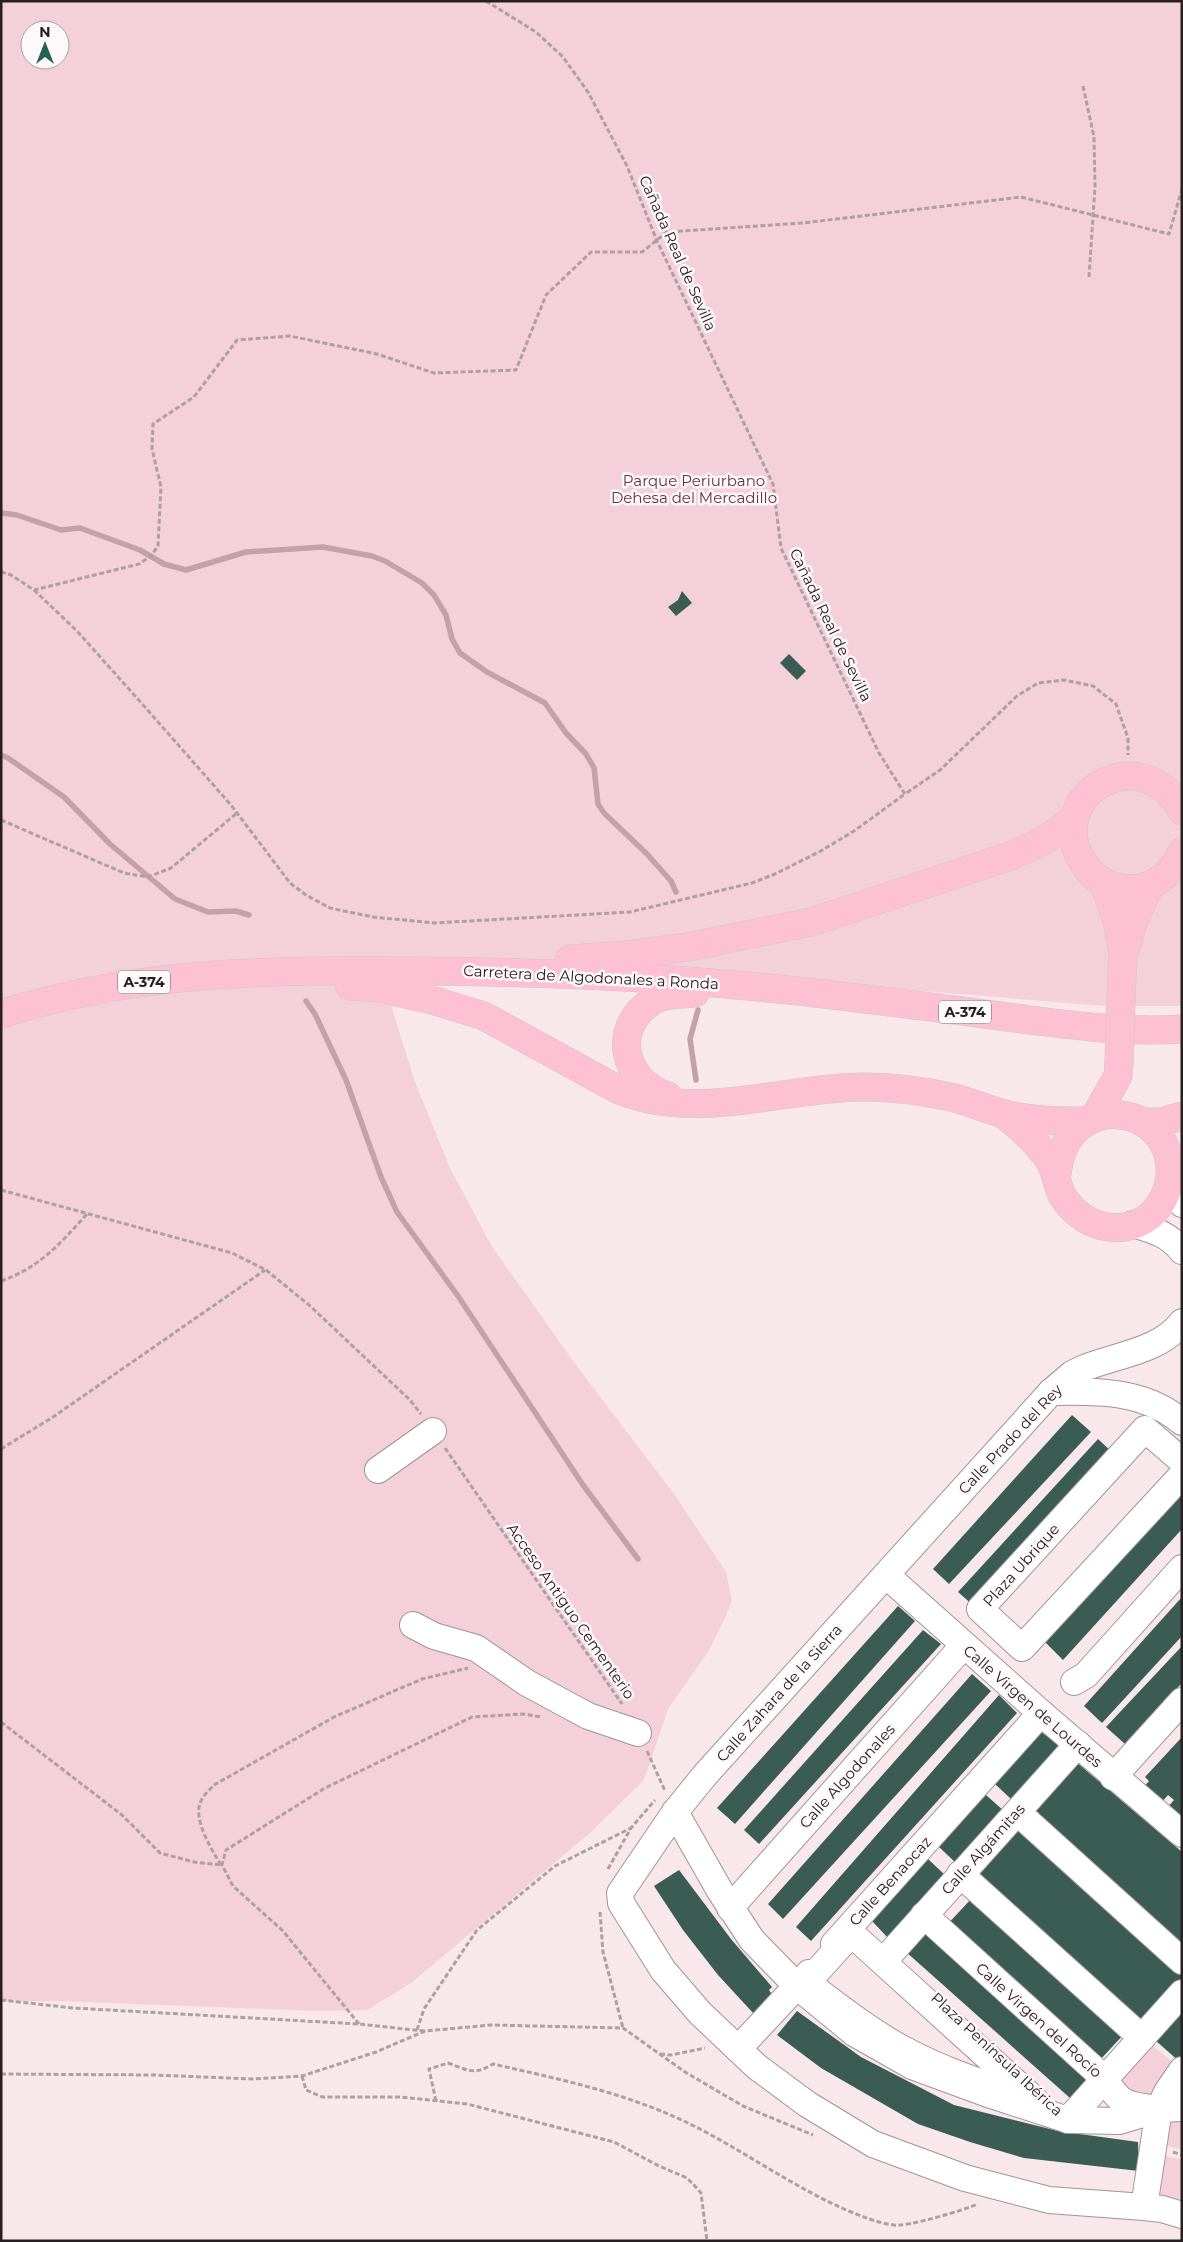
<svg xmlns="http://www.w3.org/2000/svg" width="1183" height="2242" font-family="Montserrat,sans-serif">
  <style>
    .green { fill: #f4d0da; fill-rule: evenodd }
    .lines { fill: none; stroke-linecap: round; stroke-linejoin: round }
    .stream { stroke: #c3a0aa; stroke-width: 5.5 }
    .building { fill: #3a5c52 }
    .minor-casing { stroke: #a19397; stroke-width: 28 }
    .major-casing { stroke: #cbc9ca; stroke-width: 29 }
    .path { stroke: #ada0a4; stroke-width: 3; stroke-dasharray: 5 2.5; stroke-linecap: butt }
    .minor { stroke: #fff; stroke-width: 26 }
    .major { stroke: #fdc1d3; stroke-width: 28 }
    .major-bridge-casing { stroke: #cbc9ca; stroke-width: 29; stroke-linecap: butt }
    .major-bridge { stroke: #fdc1d3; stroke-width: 28 }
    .labels { text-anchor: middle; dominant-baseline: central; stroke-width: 5; stroke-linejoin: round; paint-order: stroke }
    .shield { fill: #fff8fa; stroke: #676163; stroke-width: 1 }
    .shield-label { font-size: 14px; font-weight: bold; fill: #262022 }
    .street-label { font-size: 15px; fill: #262022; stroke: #fff8fa }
    .park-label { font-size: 15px; fill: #653444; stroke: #fff8fa }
  </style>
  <rect width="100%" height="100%" fill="#f8e8ec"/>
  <g class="green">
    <path d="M1,1h1181v1005h-78l-168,-14 -559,-32 38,122 35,86 41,77 82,116 104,137 49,74 6,28 -6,16 -18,36 -40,57 -24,71 -54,53 -179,150 -44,27 -51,1 -256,-10 -59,1zM30,30h30v30h-30z"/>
    <path d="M1147,2041l30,25 -28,32 -16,1 -17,-24z"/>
    <path d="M1182,2114v36l-18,-5 5,-25z"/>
    <path d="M1164,2155l18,5v44l-22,-8 -3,-5z"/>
  </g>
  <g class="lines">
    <g class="stream">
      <path d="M1,513l16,2 44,15 19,-2 60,22 24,14 22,6 60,-18 77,-5 49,9 13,5 37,22 12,12 12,20 6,24 8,14 27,19 58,31 21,30 20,21 8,14 4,36 6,9 43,41 24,27 5,11"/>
      <path d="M1,755l7,3 56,39 46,47 65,55 33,13 28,-1 13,4"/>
      <path d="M306,1001l9,13 31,66 35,97 16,35 61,84 125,189 55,74"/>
      <path d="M696,1080l-6,-41 8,-29"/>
    </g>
  </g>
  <g class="building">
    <path d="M682,591l10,12 -16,13 -8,-9 10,-7z"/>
    <path d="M789,654l17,17 -9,9 -17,-17z"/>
    <path d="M1072,1415l19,17 -142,152 -16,-15z"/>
    <path d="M1098,1439l16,15 -140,152 -16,-14z"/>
    <path d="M1182,1487v42l-119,131 -19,-19z"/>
    <path d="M1182,1597v39l-80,87 -18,-17z"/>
    <path d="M898,1606l17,15 -180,203 -18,-16z"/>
    <path d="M923,1630l18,14 -182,200 -15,-14z"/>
    <path d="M1182,1646v37l-57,61 -19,-17z"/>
    <path d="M972,1674l19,17 -208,228 -15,-15z"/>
    <path d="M999,1695l18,18 -206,228 -15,-14z"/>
    <path d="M1041,1732l18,13 -48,54 -16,-15z"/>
    <path d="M1182,1737v84l-15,-13 7,-8 -6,-5 -7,8 -18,-15 6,-7 -4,-4z"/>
    <path d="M1075,1761l107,91v101l-155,-139z"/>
    <path d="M986,1795l18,16 -47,53 -19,-18z"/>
    <path d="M1014,1826l168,149v3l-44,46 -165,-152z"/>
    <path d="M928,1859l17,16 -56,64 -17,-18z"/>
    <path d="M679,1870l52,69 41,48 -3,3 4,6 -19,18 -36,-39 -35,-45 -29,-44z"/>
    <path d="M972,1898l153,135 -26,28 -154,-134z"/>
    <path d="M927,1930l165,148 -22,20 -165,-147z"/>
    <path d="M797,2011l64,46 93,48 104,26 80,11 1,29 -115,-13 -54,-16 -52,-18 -97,-56 -44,-33z"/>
    <path d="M1182,2011v50l-1,2 -26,-23z"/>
  </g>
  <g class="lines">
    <defs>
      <g id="minor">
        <path d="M1170,1166l12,38"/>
        <path d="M1133,1224c20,6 36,10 49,27"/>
        <path d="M1182,1322c-22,30 -68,33 -100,47l-10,5 -21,18 -346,383 -30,37 -55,81 1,10 42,67 37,43 57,54 50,37 66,40 92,34 84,22 95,7 18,2 20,6"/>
        <path d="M1051,1392c47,-1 93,-2 131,30"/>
        <path d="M1182,1461l-37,-32 -165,180 42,39 160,-173"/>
        <path d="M378,1470l55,-39"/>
        <path d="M886,1575l155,138 141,121"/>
        <path d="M413,1625l21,11 42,12 51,35 61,33 50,17"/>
        <path d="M1074,1682l12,-7 96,-107"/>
        <path d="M1113,1777l69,-76"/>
        <path d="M675,1812l45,79 32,49 45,46 57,47 58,33 79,29 77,25 51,1 40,-12 23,-1"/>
        <path d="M1017,1812l165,149"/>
        <path d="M960,1874l182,164"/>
        <path d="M730,1908l234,-263"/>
        <path d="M924,1915l181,164c16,27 21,25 51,30"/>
        <path d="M853,1935l181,164c-45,-13 -91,-28 -133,-51 -31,-17 -60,-39 -88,-61v-11l36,-40z"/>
        <path d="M834,1944l207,-231"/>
        <path d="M889,1955l189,-211"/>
        <path d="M738,2049l71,-76"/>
        <path d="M1068,2120l114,-127"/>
        <path d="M1144,2207l15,-98 8,-17 15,-22"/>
      </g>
      <g id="major">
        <path d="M1182,811c-43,-77 -142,-12 -98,53 11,17 29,25 49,25 22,-1 40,-17 49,-37"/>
        <path d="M1104,883l13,37 6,34 -2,44"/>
        <path d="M1125,951l8,-29 17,-37"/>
        <path d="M570,959l56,-4 62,-8 123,-25 202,-67c25,-11 42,-19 62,-39"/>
        <path d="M350,986l29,2 56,13 49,15 133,73c79,34 166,-2 247,-2 30,0 61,4 91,11 15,4 31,11 46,15 29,8 58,8 87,8"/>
        <path d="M1,1014c138,-44 271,-44 414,-43 139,1 278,7 417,24 61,7 122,15 183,23 56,7 111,15 167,11"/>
        <path d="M668,1096c-46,-14 -58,-70 -14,-96 13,-8 27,-5 41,-7"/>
        <path d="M1003,1114c17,13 31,25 44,43 9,12 9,26 15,38 18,31 58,44 88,21 11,-10 19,-25 20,-40 5,-74 -105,-89 -113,-1"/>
        <path d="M1094,1118l24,-42 1,-13"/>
        <path d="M1142,1122h19l21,-6"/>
      </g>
    </defs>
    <use href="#minor" class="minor-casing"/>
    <use href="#major" class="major-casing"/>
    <g class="path">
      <path d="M486,1l50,31 27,25 25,35 39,74 30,75 116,243 8,64 98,205 26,41 35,-24 77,-74 21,-13 26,-3 29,6 23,18 12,34v17"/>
      <path d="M1083,86l11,51 1,50 -6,90"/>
      <path d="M1,572l10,3 23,15 105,-26 12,-8 7,-10 3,-59 -9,-38 1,-25 41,-27 43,-57 53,-4 87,18 57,19 82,-3 30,-75 45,-43h51l25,-20 136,-9 218,-26 148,37 13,-45"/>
      <path d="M34,590l43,41 67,75 87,99 59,78 16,12 24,13 43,9 61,6 196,-11 122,-29 23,-9 44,-22 35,-21 51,-37"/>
      <path d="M1,820l123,53 24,4 23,-9 66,-55"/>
      <path d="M1,1190l231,63 34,17 43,35 101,95 11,14"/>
      <path d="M1,1281c38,-13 60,-38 86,-67"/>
      <path d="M445,1448l177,256"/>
      <path d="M1,1449l52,-32 212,-147"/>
      <path d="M1,1722l121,93 38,38 34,9 27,3"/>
      <path d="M647,1751l18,40"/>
      <path d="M221,1865c-9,-15 -29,-46 -20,-64 2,-6 9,-11 13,-16l120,-68 88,-38 46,-11"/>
      <path d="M608,1869l23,-41 24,-28"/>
      <path d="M600,1912l3,40 20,76"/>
      <path d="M1,2000l72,8 286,16 65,7"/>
      <path d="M359,2024l-76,-93 -50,-45 -11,-21 4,-15 99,-62 147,-71 51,-3 19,3"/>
      <path d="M417,2030l7,-21 53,-79 78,-64 76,-38"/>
      <path d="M660,2054l11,1 34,-7"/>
      <path d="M1,2074l152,1 100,4 49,-3 74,-24 49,-21 66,-6 132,3 62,44 58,34 70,29"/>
      <path d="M302,2076l4,14 16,7h79l66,7 147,38 43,23 30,13 6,6 8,9 6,48"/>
      <path d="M436,2101l-7,-32 19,-6c20,7 25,13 45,1 66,15 133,29 195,59 53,26 102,62 156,86 17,7 33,14 50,16 14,2 70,-15 84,-21"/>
      <path d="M1173,2152l9,3"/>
    </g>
    <use href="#minor" class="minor"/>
    <use href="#major" class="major"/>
    <defs>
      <path id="major-bridge" d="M1119,1063l2,-65"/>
    </defs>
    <use href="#major-bridge" class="major-bridge-casing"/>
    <use href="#major-bridge" class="major-bridge"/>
  </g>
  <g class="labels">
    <g class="shield">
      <rect x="118" y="970.5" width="52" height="23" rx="4"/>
      <rect x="939" y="1000.5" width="52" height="23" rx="4"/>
    </g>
    <g class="shield-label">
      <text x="144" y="982">A-374</text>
      <text x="965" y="1012">A-374</text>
    </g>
    <g class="street-label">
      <text transform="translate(678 253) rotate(66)">Cañada Real de Sevilla</text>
      <text transform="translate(831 625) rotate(64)">Cañada Real de Sevilla</text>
      <text transform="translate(591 977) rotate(3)">Carretera de Algodonales a Ronda</text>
      <text transform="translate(1010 1439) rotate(-47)">Calle Prado del Rey</text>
      <text transform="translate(1021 1565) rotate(-48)">Plaza Ubrique</text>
      <text transform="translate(571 1611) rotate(55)">Acceso Antiguo Cementerio</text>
      <text transform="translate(779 1693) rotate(-48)">Calle Zahara de la Sierra</text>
      <text transform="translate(1033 1706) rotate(41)">Calle Virgen de Lourdes</text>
      <text transform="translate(847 1776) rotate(-48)">Calle Algodonales</text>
      <text transform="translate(983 1849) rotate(-48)">Calle Algámitas</text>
      <text transform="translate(890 1881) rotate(-48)">Calle Benaocaz</text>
      <text transform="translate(1039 2020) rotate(42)">Calle Virgen del Rocío</text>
      <text transform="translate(997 2054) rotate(43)">Plaza Península Ibérica</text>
    </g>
    <g class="park-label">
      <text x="694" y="480">Parque Periurbano<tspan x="694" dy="17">Dehesa del Mercadillo</tspan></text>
    </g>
  </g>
  <rect width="1183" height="2242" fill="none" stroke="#262022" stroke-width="5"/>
  <g transform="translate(45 45)"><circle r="24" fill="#fff8fa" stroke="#a8a2a4"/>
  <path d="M0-4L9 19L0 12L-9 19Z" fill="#216454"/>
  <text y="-8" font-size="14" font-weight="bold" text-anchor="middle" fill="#262022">N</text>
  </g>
</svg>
